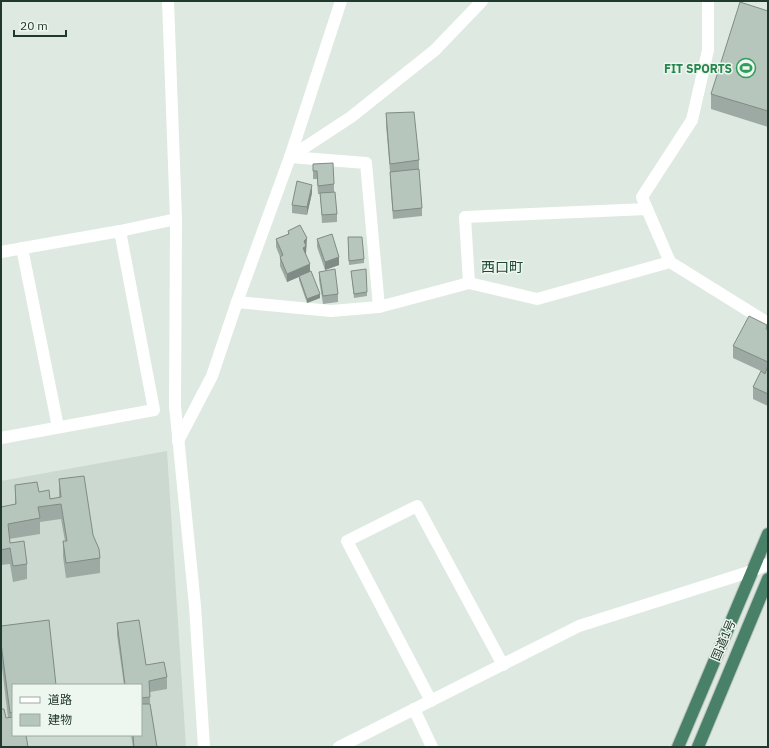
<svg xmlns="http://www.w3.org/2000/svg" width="769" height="748" font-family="'IBM Plex Sans','Noto Sans JP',sans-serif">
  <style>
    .built { fill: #ccd9d0; fill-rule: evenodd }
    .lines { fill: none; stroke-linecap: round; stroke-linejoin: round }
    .trunk-casing { stroke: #bcc3c0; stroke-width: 14 }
    .minor { stroke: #fff; stroke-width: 12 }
    .tertiary { stroke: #fff; stroke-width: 12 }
    .trunk { stroke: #488068; stroke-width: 12 }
    .wall { fill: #9daaa3 }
    .shaded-wall { fill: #7f8b84 }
    .building { fill: #b6c6bd; stroke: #7f8b84 }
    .labels { text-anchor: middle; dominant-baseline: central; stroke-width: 3; stroke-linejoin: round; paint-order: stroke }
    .leisure-label { font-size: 12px; font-weight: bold; fill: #27864d; stroke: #eef6f0; text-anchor: end }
    .street-label { font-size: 12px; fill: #20382d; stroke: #eef6f0 }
    .quarter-label { font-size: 14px; fill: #1d4936; stroke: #eef6f0 }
  </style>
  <rect width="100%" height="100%" fill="#dee9e2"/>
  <path class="built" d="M167,451l19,296h-185v-266zM13,685h128v50h-128z"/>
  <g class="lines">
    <defs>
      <g id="trunk">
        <path d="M678,747l90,-213"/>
        <path d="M698,747l70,-168"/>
      </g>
    </defs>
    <use href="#trunk" class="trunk-casing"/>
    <g class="minor">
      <path d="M290,157l61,-40 84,-67 47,-49"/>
      <path d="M290,157l76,6 13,144"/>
      <path d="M647,209l-5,-12 50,-77 16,-70v-49"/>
      <path d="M22,248l36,179"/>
      <path d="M1,252l119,-21 56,-12"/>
      <path d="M469,283l-4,-66 182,-8 23,53"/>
      <path d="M237,302l94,9 48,-4 90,-24 68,16 133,-37 98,61"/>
      <path d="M1,438l153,-28 -34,-179"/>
      <path d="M178,441l34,-65 25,-74 53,-145 51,-156"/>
      <path d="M431,701l-84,-160 70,-35 86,159"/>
      <path d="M414,709l18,38"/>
      <path d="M339,747l240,-121 173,-55 16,-7"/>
    </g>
    <path class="tertiary" d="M168,1l8,218 -1,187 20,200 9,141"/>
    <use href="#trunk" class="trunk"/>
  </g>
  <g class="wall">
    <path d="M768,11v116l-57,-18v-15z"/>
    <path d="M386,113l33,47v10l3,38v8l-29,3 -3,-39v-8l-4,-47z"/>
    <path d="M313,164l21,20v8l3,22v8l-15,1 -2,-29h-2l-1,-15h-4z"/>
    <path d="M312,193l-5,22 -15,-2v-8z"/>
    <path d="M288,231l19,16h-1v7l4,18 10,26 -13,5 -8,-23v-3l-12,5 -7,-16v-9l-4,-10v-8l12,-5z"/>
    <path d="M348,237l16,22v4l-15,2z"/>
    <path d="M317,239l22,26 -14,5 -8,-23z"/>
    <path d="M351,271l16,21v4l-13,2z"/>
    <path d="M319,272l19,22v8l-15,2 -4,-24z"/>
    <path d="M767,330h1v76l-15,-7v-12l8,-16 -28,-13v-12z"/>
    <path d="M59,479l34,56 7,23v15l-34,5 -3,-21v-16h2l-4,-22 -21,3v12l-31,5 1,4 17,21v15l-14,3 -3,-18 -9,1v-58l14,-3v-19l24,7 11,7 9,-1z"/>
    <path d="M117,623l29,42 21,12v12l-17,3v12l7,43h-24l-2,-12h10v-50h-17l-7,-50z"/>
    <path d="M1,626l12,59v50l-7,-17h2l-7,-59z"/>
  </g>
  <g class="shaded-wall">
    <path d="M312,185v8l-5,22v-8z"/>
    <path d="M307,238l-1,16 -3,2 1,-15z"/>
    <path d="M339,257v8l-14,5v-8z"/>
    <path d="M310,264v8l-23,10v-8z"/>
    <path d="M320,294v4l-13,5v-4z"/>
  </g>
  <g class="building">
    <path d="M740,2l28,9v100l-57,-17z"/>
    <path d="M414,112l5,48 -29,4 -4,-51z"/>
    <path d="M333,163l1,21 -16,2 -1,-15h-4v-7z"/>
    <path d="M419,169l3,39 -29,3 -3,-39z"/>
    <path d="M297,181l15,4 -5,22 -15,-2z"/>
    <path d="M335,192l2,22 -15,1 -2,-22z"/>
    <path d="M300,225l7,13 -3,3 2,5 -3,2 7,16 -23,10 -7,-17 3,-2 -7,-16 13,-5 -1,-3z"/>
    <path d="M332,234l7,23 -14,5 -8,-23z"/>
    <path d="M348,237h14l2,22 -15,2z"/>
    <path d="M335,269l3,25 -15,2 -4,-24z"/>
    <path d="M366,269l1,23 -13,2 -3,-23z"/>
    <path d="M311,271l9,23 -13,5 -8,-23z"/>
    <path d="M749,316l18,9 -1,4 2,1v32l-35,-16z"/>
    <path d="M768,365v29l-15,-7 8,-16 4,3z"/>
    <path d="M84,476l9,59 6,14 1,9 -34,5 -3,-22h4l-6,-37 -23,3 2,11 -32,6 2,19 14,-2 3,23 -14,2 -3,-18 -9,2v-43l15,-3 -1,-19 22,-3 2,10 10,-2 1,9 11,-2 -2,-18z"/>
    <path d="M49,620l7,65h-43v27l-3,1 -9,-70v-17z"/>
    <path d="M139,620l7,45 18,-3 3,15 -18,4 1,16 -9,1v-13h-16l-8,-62z"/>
    <path d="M141,704h9l7,43h-23l-1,-12h8z"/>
    <path d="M1,709h3l2,9 7,-1v18h13l2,12h-27z"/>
  </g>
  <defs>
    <symbol id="stadium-ring" viewBox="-11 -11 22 22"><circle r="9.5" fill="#eef6f0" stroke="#2e9e5b" stroke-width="1.5"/><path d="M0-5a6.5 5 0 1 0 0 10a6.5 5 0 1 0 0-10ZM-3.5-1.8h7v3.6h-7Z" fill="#2e9e5b"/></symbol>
  </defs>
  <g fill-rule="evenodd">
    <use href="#stadium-ring" x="735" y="57" width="22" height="22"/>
  </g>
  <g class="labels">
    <g class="leisure-label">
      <text x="732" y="68">FIT SPORTS</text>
    </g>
    <g class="street-label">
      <text transform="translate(723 640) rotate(-67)">国道1号</text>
    </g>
    <g class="quarter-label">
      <text x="502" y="267">西口町</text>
    </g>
  </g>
  <rect width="769" height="748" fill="none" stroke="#20382d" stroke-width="4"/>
  <rect x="12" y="684" width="130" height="52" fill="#eef6f0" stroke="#9caaa2"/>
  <rect x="20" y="697" width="20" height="6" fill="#ffffff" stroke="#9caaa2"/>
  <text x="48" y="704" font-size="12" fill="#20382d">道路</text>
  <rect x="20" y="714" width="20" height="12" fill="#b6c6bd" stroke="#9caaa2"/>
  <text x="48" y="724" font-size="12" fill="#20382d">建物</text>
  <path d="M14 30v6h52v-6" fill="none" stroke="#20382d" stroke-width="2"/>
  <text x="20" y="30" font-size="12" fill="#20382d" stroke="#eef6f0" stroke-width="3" paint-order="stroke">20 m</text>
</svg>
